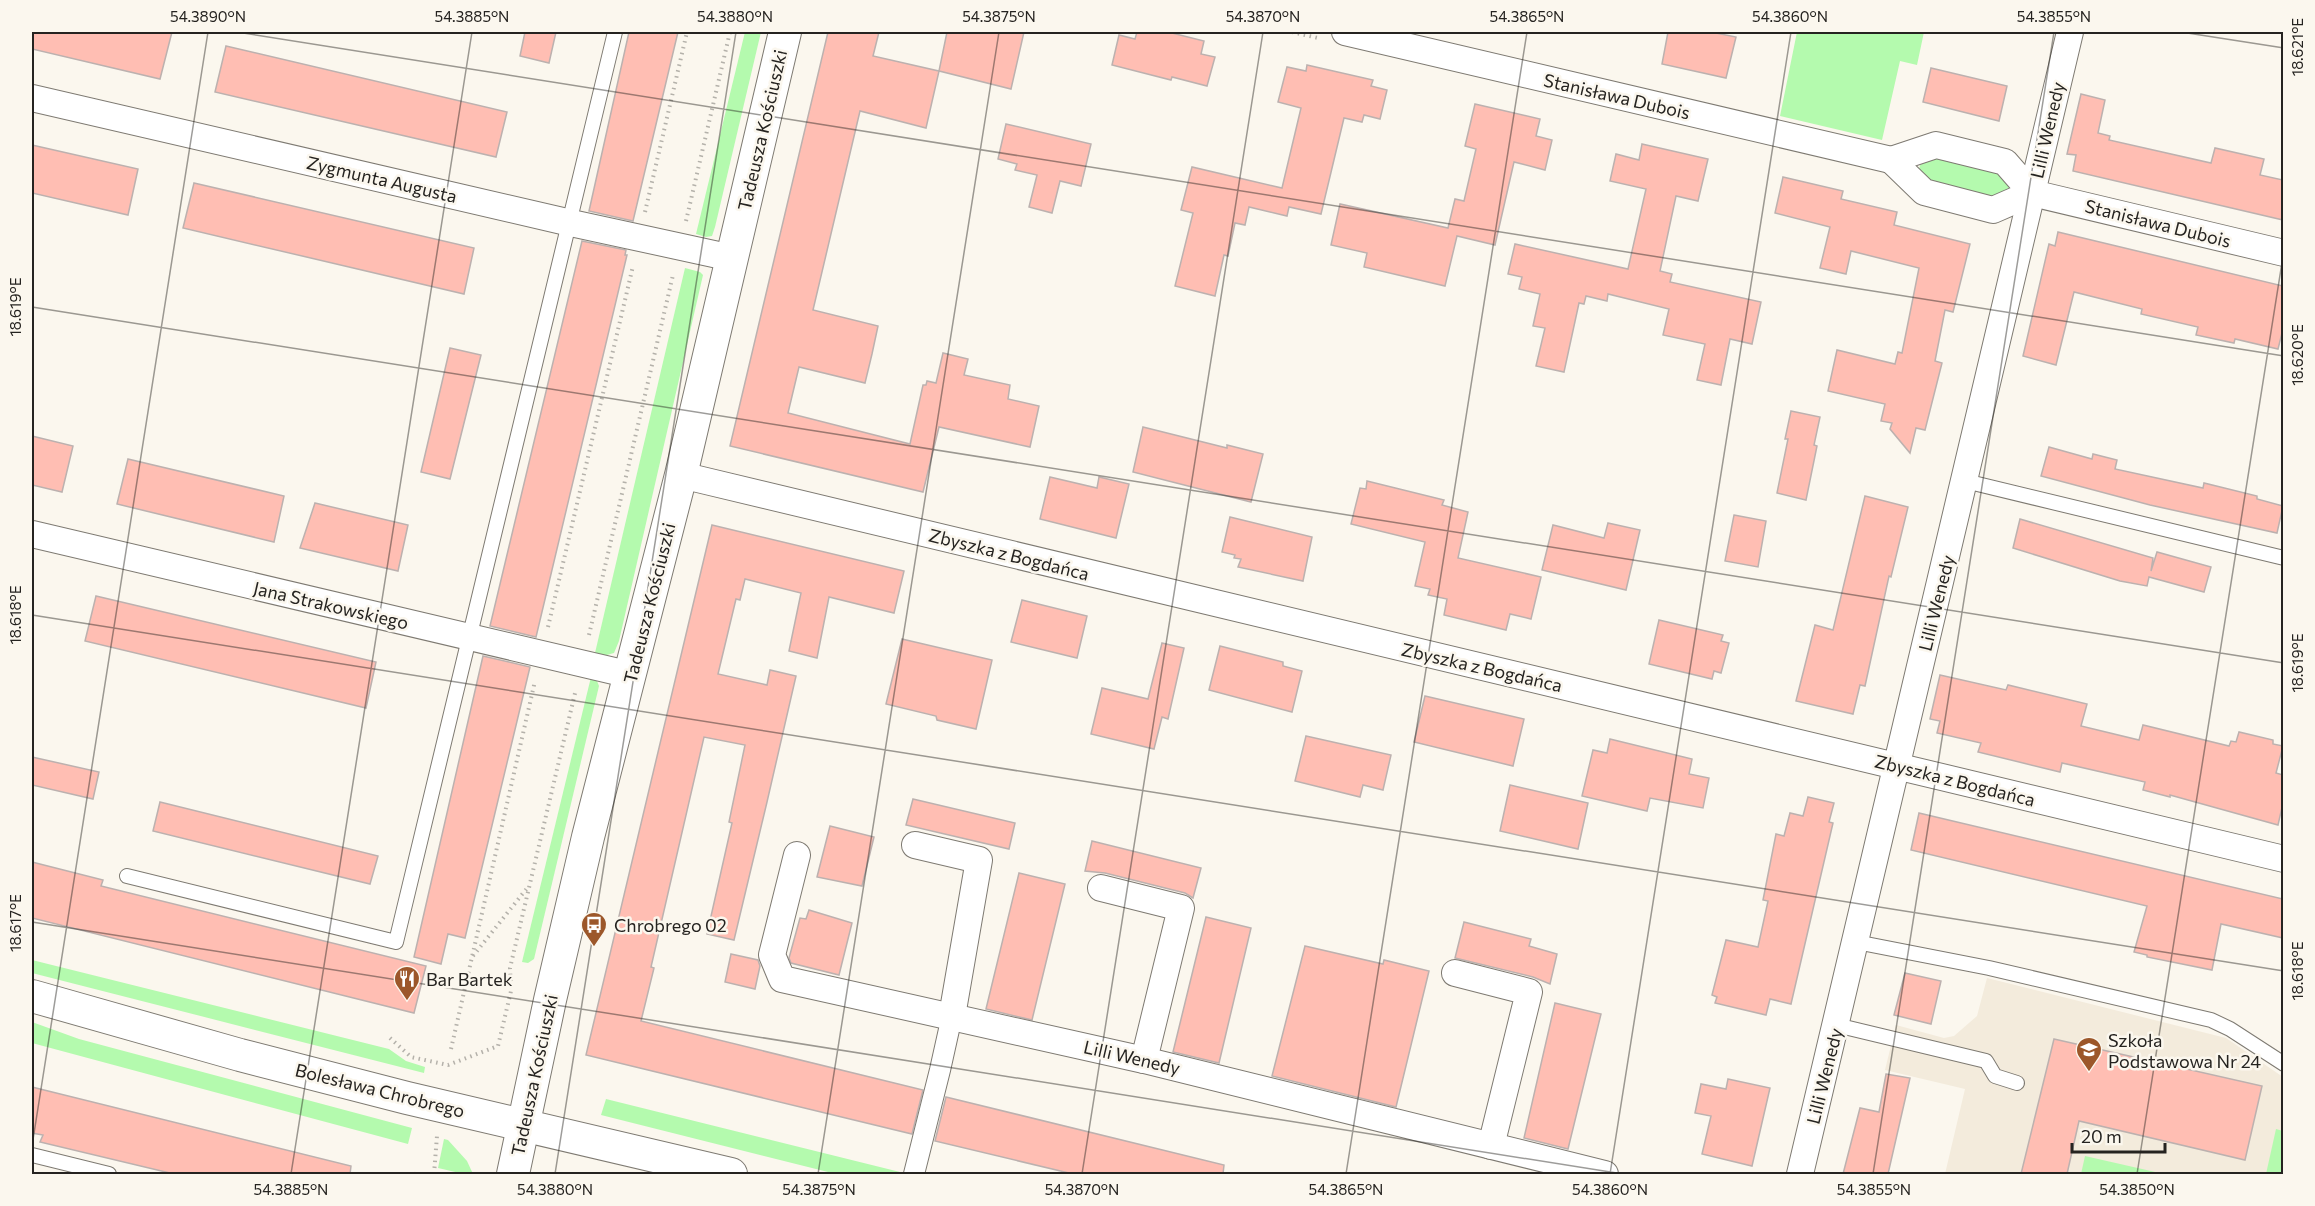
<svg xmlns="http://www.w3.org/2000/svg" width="2315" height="1206" font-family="Commissioner,sans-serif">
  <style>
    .built { fill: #f3ebdc }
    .green { fill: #b4faae }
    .building { fill: #ffbeb3; stroke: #bcb1af; stroke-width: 1.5 }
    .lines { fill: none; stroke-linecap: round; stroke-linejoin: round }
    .service-casing { stroke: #7e7a72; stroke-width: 16 }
    .pedestrian-casing { stroke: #7e7a72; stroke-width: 22 }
    .minor-casing { stroke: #7e7a72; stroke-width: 28 }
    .tertiary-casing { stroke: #7e7a72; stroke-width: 34 }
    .path { stroke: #b4b1aa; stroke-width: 4; stroke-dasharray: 1.5 4.5; stroke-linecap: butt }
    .service { stroke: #fff; stroke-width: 14 }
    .pedestrian { stroke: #fff; stroke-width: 20 }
    .minor { stroke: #fff; stroke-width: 26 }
    .tertiary { stroke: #fff; stroke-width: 32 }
    .ticks { fill: none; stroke: #252320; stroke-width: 1.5; stroke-opacity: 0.45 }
    .labels { text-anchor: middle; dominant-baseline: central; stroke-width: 5; stroke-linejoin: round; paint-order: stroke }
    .street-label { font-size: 18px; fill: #252320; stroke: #fbf7ee }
    .poi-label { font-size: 18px; fill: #252320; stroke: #fbf7ee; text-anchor: start }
    .neatline { fill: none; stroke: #252320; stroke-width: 2 }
    .ticks-label { font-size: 15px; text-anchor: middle; fill: #252320 }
  </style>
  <rect width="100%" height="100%" fill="#fbf7ee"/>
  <path class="built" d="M1987,978l239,60 57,39v97h-338l20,-85 -80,-19 11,-45 48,13 10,-2 23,-20z"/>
  <g class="green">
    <path d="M745,32h16l-46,195 -3,9 -6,1 -10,-3z"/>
    <path d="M1797,32h127l-7,33 -17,-4 -18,79 -102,-24z"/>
    <path d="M1937,155l41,7 30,17 1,10 -6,7 -8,4 -70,-17 -6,-13 1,-5z"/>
    <path d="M685,268l15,4 3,3 -84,366 -5,12 -11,3 -8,-3z"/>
    <path d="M591,677l6,4 2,5 -65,273 -6,4 -6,-1z"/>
    <path d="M32,960l357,89 17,12 19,6 -1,6 -392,-100z"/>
    <path d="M32,1022l47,17 333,89 -4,16 -376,-101z"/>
    <path d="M606,1099l294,73 -1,2h-63l-235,-59z"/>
    <path d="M2276,1129l7,2v43h-17z"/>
    <path d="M444,1139l4,1 19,21 6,13h-9l-26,-6z"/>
    <path d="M2085,1156l79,18h-83z"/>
  </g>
  <g class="building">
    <path d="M32,32h140l-12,47 -128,-30z"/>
    <path d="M525,32h31l-7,31 -29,-7z"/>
    <path d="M629,32h49l-45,189 -44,-10z"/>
    <path d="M828,32h51l-6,24 66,15 8,-39h77l-13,57 -72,-18 -13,57 -66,-17 -47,199 65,16 -6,28 -7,29 -66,-16 -11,46 122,31 13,-59h3l1,-4 9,2 7,-30 25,6 -4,16 46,10 -2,14 31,7 -9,41 -91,-20 -16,65 -193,-46z"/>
    <path d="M1137,32h31l36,9 -3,13 14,3 -8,29 -35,-9 -1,3 -59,-15 7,-30 16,4z"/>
    <path d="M1668,32h43l25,5 -10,41 -64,-14z"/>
    <path d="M226,46l281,66 -11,45 -281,-65z"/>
    <path d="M1307,65l66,15 -2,6 16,4 -7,29 -16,-4 -2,7 -18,-4 -23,96 -32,-7 -2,9 -38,-9 -4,18 -10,-2 -7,33 -4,-1 -9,41 -40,-10 18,-73 -12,-3 11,-43 90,21 19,-80 -23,-6 9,-35 19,4z"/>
    <path d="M1931,68l76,18 -8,35 -76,-19z"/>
    <path d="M2081,94l24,6 -7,33 12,3 -1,4 102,23 4,-15 49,11 -4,16 23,5v40l-210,-49 3,-16 -9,-1z"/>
    <path d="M1475,104l65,15 -4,17 16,4 -7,30 -31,-8 -19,83 -38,-9 -12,50 -81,-19 3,-14 -36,-8 9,-41 108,24 7,-29 9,2 12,-52 -11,-3z"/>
    <path d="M1006,124l85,20 -10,42 -21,-5 -8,32 -23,-6 8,-32 -22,-5 2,-6 -19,-5z"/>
    <path d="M1642,144l66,15 -10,42 -22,-5 -16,75 12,3 -2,8 91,20 -9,42 -22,-5 -9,46 -24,-5 8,-36 -42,-9 6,-26 -61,-15 -1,7 -21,-5 -2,8 -5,-1 -15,69 -28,-6 9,-38 -12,-2 7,-32 -21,-5 3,-12 -14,-3 7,-30 113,25 18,-80 -36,-8 6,-27 23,6z"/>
    <path d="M32,145l106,24 -10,46 -96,-22z"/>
    <path d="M1783,177l60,14 -2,8 56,13 -3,13 76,19 -17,68 -8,-2 -10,51 7,2 -17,67 -9,-2 -6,25 -20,-24 2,-6 -11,-2 4,-17 -57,-13 9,-41 58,14 3,-12 4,1 17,-85 -68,-17 -5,23 -26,-6 10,-41 -55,-14z"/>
    <path d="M194,183l280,65 -10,46 -281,-66z"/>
    <path d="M2058,232l225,54v43l-5,20 -43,-10 -1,4 -38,-8 2,-8 -57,-13 1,-5 -68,-17 -18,73 -33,-9 26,-112 6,2z"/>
    <path d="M582,241l44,9 -1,5h2l-91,382 -46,-11z"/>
    <path d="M450,348l31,7 -31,124 -29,-7z"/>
    <path d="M1791,411l29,6 -6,28 3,1 -11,54 -29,-7 11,-54h-3z"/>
    <path d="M1143,427l84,21v-3l36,9 -12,48 -118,-30z"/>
    <path d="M32,436l41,10 -11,46 -30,-7z"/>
    <path d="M2049,447l43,12 1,-5 24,6 -2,9 88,19 1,-5 53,13v3l26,7 -6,27 -127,-28 -109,-29z"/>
    <path d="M128,459l156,37 -10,46 -157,-38z"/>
    <path d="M1050,477l47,11 2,-11 30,7 -13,54 -76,-19z"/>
    <path d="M1367,481l77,19 -2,5 26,7 -10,46 83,19 -10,42 -21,-5 -4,16 -62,-15 3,-16 -19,-4 2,-6 -15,-3 10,-44 -74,-18 9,-36 6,1z"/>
    <path d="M1865,496l43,11 -17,70 -2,-1 -24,110 -5,-1 -7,29 -57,-13 19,-76 18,5z"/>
    <path d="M315,503l93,22 -10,46 -98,-23z"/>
    <path d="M1734,515l32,6 -8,46 -33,-6z"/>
    <path d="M1230,517l82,20 -9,44 -65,-14 3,-8 -7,-1 1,-3 -13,-3z"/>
    <path d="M2020,519l133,39 -2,13 6,-19 54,15 -7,25 -55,-15 -2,9 -27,-5 -107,-33z"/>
    <path d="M1608,523l32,7 -14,60 -84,-20 11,-45 51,13z"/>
    <path d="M712,525l192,46 -10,42 -65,-16 -12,61 -28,-7 12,-58 -56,-14 -5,21 -4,-1 -18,75 49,11 3,-15 26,6 -29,126 -33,138 -27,-6 25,-111 -3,-1 16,-77 -41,-8 -53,230 3,1 -13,53 282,69 -11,44 -326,-79z"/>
    <path d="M96,596l280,66 -10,46 -281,-67z"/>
    <path d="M1022,600l65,16 -10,42 -66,-16z"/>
    <path d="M1659,620l64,15 -2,6 8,2 -8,30 -7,-2 -2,8 -63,-15z"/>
    <path d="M902,639l90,21 -16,69 -39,-9 -1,-4 -50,-12z"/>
    <path d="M1162,643l22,5 -16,71 -6,-2 -8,32 -63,-15 11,-46 46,11z"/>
    <path d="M1220,646l63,16v4l19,5 -10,41 -83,-22z"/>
    <path d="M483,656l47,11 -65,271 -17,-4 -7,30 -27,-7z"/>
    <path d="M1940,675l66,15 2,-5 79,19 -6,22 58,14 4,-15 86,21 2,-5 5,1 3,-10 34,8v4l10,2 -7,27 7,2v28l-5,22 -108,-30v2l-27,-7 2,-8 -83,-19 -2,9 -82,-20 3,-9 -44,-10 3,-12 -10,-2z"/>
    <path d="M1425,696l99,23 -11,47 -99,-24z"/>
    <path d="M1306,736l85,19 -8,35 -20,-5 -3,12 -65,-16z"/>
    <path d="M1610,739l82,20 -3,15 20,4 -6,30 -53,-10 -3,13 -65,-15 11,-46 14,3z"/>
    <path d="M32,757l67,15 -6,27 -61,-14z"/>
    <path d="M1510,785l78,18 -10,46 -78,-18z"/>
    <path d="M1808,797l26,6 -5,19 4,1 -42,181 -21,-5 -4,16 -51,-12 2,-6 -5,-2 14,-55 32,7 10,-46 -5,-1 13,-66 8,2 6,-23 13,3z"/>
    <path d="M913,799l102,24 -6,26 -103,-24z"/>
    <path d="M160,802l218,54 -8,28 -217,-53z"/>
    <path d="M1919,813l364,86v39l-62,-14 -9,46 -65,-13v-2l-13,-3 13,-46 -236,-56z"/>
    <path d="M830,826l44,11 -12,49 -45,-9z"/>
    <path d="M1092,841l109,27 -8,30 -8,-5 -80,-20 -20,-2z"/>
    <path d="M32,862l71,18 -2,6 325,80 -12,47 -382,-95z"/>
    <path d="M1019,873l46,11 -33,136 -46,-11z"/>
    <path d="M809,910l43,13 -13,52 -48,-12 -2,-5 11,-40 6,1z"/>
    <path d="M1206,917l45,11 -32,135 -46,-11z"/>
    <path d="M1464,922l67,17 -2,7 28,8 -7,30 -17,-7 -78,-19z"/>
    <path d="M1305,946l78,18 1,-4 45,11 -33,136 -124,-31z"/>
    <path d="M731,954l27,6 2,6 -5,23 -30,-7z"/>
    <path d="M1905,973l36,8 -10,43 -37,-9z"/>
    <path d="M1555,1003l46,11 -33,135 -44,-11z"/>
    <path d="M2054,1039l208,47 -17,74 -166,-39 -12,53h-46z"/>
    <path d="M1886,1074l24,4 -22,96h-45l17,-66 19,4z"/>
    <path d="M1728,1079l42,9 -18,78 -50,-12 9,-38 -16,-3 6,-29 25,5z"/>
    <path d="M32,1087l319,79 -1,8h-176l-134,-32 3,-7 -11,-2z"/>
    <path d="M946,1097l278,68 -1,9h-150l-138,-33z"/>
  </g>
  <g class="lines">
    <defs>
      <g id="service">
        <path d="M1965,481l319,77"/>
        <path d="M127,876l269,66 219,-910"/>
        <path d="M1856,942l133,26 222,52 19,9 54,35"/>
        <path d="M1836,1025l150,36 9,15 22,7"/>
        <path d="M32,1155l77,19"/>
      </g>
      <path id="pedestrian" d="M914,1174l26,-104 12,-54"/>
      <g id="minor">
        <path d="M1345,32l546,128"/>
        <path d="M32,98l539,125 161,35"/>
        <path d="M2032,193l-39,17 -69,-18 -33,-32 45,-15 69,17 27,31 252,60"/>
        <path d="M681,475l1603,384"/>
        <path d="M32,534l599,141"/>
        <path d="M915,845l64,15 -27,156"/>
        <path d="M797,855l-25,100 10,24 362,81 461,114"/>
        <path d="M1101,888l80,20 -37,152"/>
        <path d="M1455,973l74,19 -38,154"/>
        <path d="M1800,1174l270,-1142"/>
      </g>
      <g id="tertiary">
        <path d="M32,996l208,59 167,43 324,76"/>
        <path d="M513,1174l37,-174 38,-163 93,-362 104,-443"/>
      </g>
    </defs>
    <use href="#service" class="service-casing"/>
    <use href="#pedestrian" class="pedestrian-casing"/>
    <use href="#minor" class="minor-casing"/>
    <use href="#tertiary" class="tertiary-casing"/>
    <g class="path">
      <path d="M1292,32l26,6"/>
      <path d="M645,212l42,-180"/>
      <path d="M686,221l44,-189"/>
      <path d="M548,627l85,-361"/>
      <path d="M589,635l84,-360"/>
      <path d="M473,956l55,-69"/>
      <path d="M390,1038l21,19 37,8 50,-19 13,-55 -1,-23 66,-279"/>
      <path d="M451,1049l84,-368"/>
      <path d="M416,1174l1,-2"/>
      <path d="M434,1174l3,-38"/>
    </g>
    <use href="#service" class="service"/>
    <use href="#pedestrian" class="pedestrian"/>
    <use href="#minor" class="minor"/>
    <use href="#tertiary" class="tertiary"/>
  </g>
  <path class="ticks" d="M237,32l2047,324M2181,32l103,16M32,307l2252,356M32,615l2252,356M32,922l1591,252M32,1146l176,-1114M291,1174l181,-1142M555,1174l181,-1142M818,1174l181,-1142M1082,1174l181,-1142M1346,1174l181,-1142M1610,1174l181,-1142M1873,1174l181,-1142M2137,1174l147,-924"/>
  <defs>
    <symbol id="bus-pin" viewBox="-11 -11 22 30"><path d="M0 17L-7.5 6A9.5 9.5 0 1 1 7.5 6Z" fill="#9c572a" stroke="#fbf7ee"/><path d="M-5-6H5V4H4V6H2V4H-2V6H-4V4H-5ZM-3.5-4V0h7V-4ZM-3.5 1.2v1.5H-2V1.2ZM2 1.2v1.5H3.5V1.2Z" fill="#fff"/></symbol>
    <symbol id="restaurant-pin" viewBox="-11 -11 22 30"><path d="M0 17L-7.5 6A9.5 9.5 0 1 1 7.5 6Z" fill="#9c572a" stroke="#fbf7ee"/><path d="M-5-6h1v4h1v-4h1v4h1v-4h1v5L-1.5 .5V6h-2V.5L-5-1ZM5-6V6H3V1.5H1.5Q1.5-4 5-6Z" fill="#fff"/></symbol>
    <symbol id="school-pin" viewBox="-11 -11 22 30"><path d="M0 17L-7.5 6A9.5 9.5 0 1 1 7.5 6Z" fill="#9c572a" stroke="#fbf7ee"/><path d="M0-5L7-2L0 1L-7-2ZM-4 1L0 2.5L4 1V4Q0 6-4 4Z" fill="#fff"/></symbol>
  </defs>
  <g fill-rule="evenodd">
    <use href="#bus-pin" x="579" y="910" width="30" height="40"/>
    <use href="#restaurant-pin" x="392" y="964" width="30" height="40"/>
    <use href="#school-pin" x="2074" y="1035" width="30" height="40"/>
  </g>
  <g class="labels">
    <g class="street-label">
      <text transform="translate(1617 96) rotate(13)">Stanisława Dubois</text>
      <text transform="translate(762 130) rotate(-77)">Tadeusza Kościuszki</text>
      <text transform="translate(2047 130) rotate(-77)">Lilli Wenedy</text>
      <text transform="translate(382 179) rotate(13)">Zygmunta Augusta</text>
      <text transform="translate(2158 223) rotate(14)">Stanisława Dubois</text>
      <text transform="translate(1009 554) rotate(14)">Zbyszka z Bogdańca</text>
      <text transform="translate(649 603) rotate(-76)">Tadeusza Kościuszki</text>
      <text transform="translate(1936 603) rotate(-76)">Lilli Wenedy</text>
      <text transform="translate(331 605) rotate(13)">Jana Strakowskiego</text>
      <text transform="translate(1482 667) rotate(13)">Zbyszka z Bogdańca</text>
      <text transform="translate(1955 780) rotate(14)">Zbyszka z Bogdańca</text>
      <text transform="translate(1132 1057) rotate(13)">Lilli Wenedy</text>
      <text transform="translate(534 1075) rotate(-78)">Tadeusza Kościuszki</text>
      <text transform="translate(1824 1076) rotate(-76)">Lilli Wenedy</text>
      <text transform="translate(380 1090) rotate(14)">Bolesława Chrobrego</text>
    </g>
    <g class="poi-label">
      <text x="614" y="925">Chrobrego 02</text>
      <text x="426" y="979">Bar Bartek</text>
      <text x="2108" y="1040">Szkoła<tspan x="2108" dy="21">Podstawowa Nr 24</tspan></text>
    </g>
  </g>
  <rect width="2315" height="1206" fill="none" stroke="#fbf7ee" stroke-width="66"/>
  <path d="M2072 1143v9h93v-9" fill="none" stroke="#252320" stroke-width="3"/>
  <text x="2081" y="1143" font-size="18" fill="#252320" stroke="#fbf7ee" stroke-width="4.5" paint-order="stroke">20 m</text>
  <rect x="33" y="33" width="2249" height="1140" class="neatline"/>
  <g class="ticks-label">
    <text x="208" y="22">54.3890°N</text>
    <text x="472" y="22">54.3885°N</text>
    <text x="735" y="22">54.3880°N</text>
    <text x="999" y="22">54.3875°N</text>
    <text x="1263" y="22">54.3870°N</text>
    <text x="1527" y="22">54.3865°N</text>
    <text x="1790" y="22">54.3860°N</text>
    <text x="2054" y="22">54.3855°N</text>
    <text transform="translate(2298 47) rotate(-90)" y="5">18.621°E</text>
    <text transform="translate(16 307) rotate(-90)" y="5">18.619°E</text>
    <text transform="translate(2298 355) rotate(-90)" y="5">18.620°E</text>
    <text transform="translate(16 615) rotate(-90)" y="5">18.618°E</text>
    <text transform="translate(2298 663) rotate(-90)" y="5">18.619°E</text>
    <text transform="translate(16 923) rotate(-90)" y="5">18.617°E</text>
    <text transform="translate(2298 971) rotate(-90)" y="5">18.618°E</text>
    <text x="291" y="1195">54.3885°N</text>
    <text x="555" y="1195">54.3880°N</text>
    <text x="819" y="1195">54.3875°N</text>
    <text x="1082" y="1195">54.3870°N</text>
    <text x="1346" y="1195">54.3865°N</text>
    <text x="1610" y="1195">54.3860°N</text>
    <text x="1874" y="1195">54.3855°N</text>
    <text x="2137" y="1195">54.3850°N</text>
  </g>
</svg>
